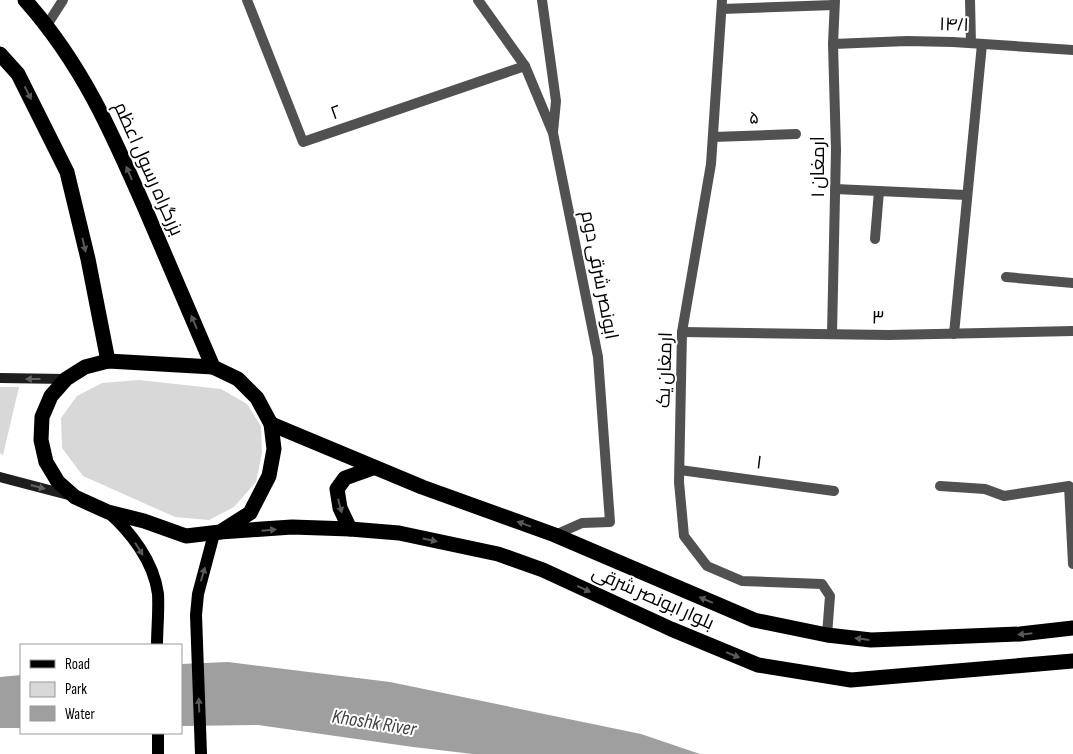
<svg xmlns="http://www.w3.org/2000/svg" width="1073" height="754" font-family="'Sofia Sans Condensed',Cairo,sans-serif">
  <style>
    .green { fill: #d8d8d8 }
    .water { fill: #9f9f9f }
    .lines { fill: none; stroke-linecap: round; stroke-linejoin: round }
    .street { stroke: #515151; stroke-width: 10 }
    .secondary { stroke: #1e1e1e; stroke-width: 10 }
    .primary { stroke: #000; stroke-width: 12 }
    .highway { stroke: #000; stroke-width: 15 }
    .oneway { fill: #595959 }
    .oneway2 { fill: #626262 }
    .labels { text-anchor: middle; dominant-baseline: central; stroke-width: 4; stroke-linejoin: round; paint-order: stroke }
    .street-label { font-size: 19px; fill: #000; stroke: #fff }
    .water-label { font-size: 20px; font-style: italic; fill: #404040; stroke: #fff }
  </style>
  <rect width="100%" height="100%" fill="#fff"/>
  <g class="green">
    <path d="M139,380l82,9 26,15 14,22 1,27 -6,29 -22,25 -25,13 -34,-3 -92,-41 -21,-28 -1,-30 16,-22 25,-13z"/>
    <path d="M0,387h19l-16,68 -3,-2z"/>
  </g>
  <g class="water">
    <path d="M228,662l162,20 251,52 59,20h-227l-60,-7 -155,-22 -77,1v-62z"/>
    <path d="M21,675v53h-21v-51z"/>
  </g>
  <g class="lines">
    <g class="street">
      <path d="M247,0l56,142 222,-76"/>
      <path d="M478,0l47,66 28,67 45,224 12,165 -28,1 -27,12"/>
      <path d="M542,0l14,101 -3,31"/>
      <path d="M722,0l-11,164 -29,168 -3,150 5,54 23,30 35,15 80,3 8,12 -3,39"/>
      <path d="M970,0l1,43"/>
      <path d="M722,9l112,-4"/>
      <path d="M47,25l16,-25"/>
      <path d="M833,44l74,-3 46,1 120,8"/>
      <path d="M713,137l83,-3"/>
      <path d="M835,189l131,6"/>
      <path d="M875,239l4,-48"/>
      <path d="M1006,277l67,6"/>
      <path d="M682,332l207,3 184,-4"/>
      <path d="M832,334l4,-184 -3,-106 2,-44"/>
      <path d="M954,334l28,-290"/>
      <path d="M680,470l154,21"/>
      <path d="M940,486l45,3 19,7 65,-10 4,78"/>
    </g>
    <g class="secondary">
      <path d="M0,378l66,1"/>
      <path d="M0,477l72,19"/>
    </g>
    <g class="primary">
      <path d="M108,512c23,20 46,50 50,82 1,17 -1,35 -1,51"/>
      <path d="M158,733v21"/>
      <path d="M201,754l-5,-139 2,-21 16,-60"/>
    </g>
    <g class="highway">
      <path d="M25,0c58,65 88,135 122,213 22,51 44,103 66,154"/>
      <path d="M0,54l18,20 49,98 21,87 20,102"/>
      <path d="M108,361l105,6 25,12 19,19 14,26 3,25 -5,27 -19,37 -30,19 -34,4 -42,-15 -36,-9 -33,-15 -17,-15 -12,-20 -5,-22 1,-23 9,-21 15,-17 19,-12z"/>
      <path d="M271,424l151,63 133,48 199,85 73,15 44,5 149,-6 53,-6"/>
      <path d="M350,529l-10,-21 -3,-19 8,-11 28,-10"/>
      <path d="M220,532l72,-5 58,2 49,4 99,21 45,16 128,59 87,36 93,15 222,-19"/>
    </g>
  </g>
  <defs><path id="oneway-solid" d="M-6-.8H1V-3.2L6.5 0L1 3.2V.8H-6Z" transform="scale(1.25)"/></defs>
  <g class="oneway">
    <use href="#oneway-solid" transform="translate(28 93) rotate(63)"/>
    <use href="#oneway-solid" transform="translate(129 173) rotate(-113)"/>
    <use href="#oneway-solid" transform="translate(84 245) rotate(77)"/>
    <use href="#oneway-solid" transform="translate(194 322) rotate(-113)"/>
    <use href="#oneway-solid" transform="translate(340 506) rotate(75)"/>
    <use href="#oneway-solid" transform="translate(524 524) rotate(-160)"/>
    <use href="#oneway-solid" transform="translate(269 530) rotate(-5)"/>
    <use href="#oneway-solid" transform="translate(430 540) rotate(12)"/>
    <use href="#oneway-solid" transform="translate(139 549) rotate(58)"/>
    <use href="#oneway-solid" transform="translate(203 574) rotate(-74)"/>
    <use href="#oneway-solid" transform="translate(584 589) rotate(25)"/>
    <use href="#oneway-solid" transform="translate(706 600) rotate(-157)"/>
    <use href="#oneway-solid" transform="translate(1025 634) rotate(174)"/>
    <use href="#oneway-solid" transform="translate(862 639) rotate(-173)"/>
    <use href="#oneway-solid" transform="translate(733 655) rotate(22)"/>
    <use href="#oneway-solid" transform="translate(199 705) rotate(-92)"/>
  </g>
  <g class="oneway2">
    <use href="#oneway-solid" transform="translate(33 379) rotate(-180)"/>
    <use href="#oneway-solid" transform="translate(38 487) rotate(15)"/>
  </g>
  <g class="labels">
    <g class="street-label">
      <text transform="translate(954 25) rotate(2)">۱۴/۱</text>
      <text transform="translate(336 113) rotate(-19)">۲</text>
      <text transform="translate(754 118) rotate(-2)">۵</text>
      <text transform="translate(818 167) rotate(-90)">ارمغان ۱</text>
      <text transform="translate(148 169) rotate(66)">بزرگراه رسول اعظم</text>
      <text transform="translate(599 275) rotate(79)">ابونصر شرقی دوم</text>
      <text transform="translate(878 318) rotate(1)">۳</text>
      <text transform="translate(665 370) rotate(-88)">ارمغان یک</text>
      <text transform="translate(759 463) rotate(7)">۱</text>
      <text transform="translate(653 598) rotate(24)">بلوار ابونصر شرقی</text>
    </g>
    <g class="water-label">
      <text transform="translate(374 723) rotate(9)">Khoshk River</text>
    </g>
  </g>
  <rect x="20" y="644" width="162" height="90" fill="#ffffff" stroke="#999999"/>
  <rect x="30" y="660" width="25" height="8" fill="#000000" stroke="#999999"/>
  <text x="65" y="669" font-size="15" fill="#000000">Road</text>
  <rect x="30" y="682" width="25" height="15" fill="#d8d8d8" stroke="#999999"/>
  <text x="65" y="694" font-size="15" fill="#000000">Park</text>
  <rect x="30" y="706" width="25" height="15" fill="#9f9f9f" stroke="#999999"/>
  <text x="65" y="719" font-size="15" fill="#000000">Water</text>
</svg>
